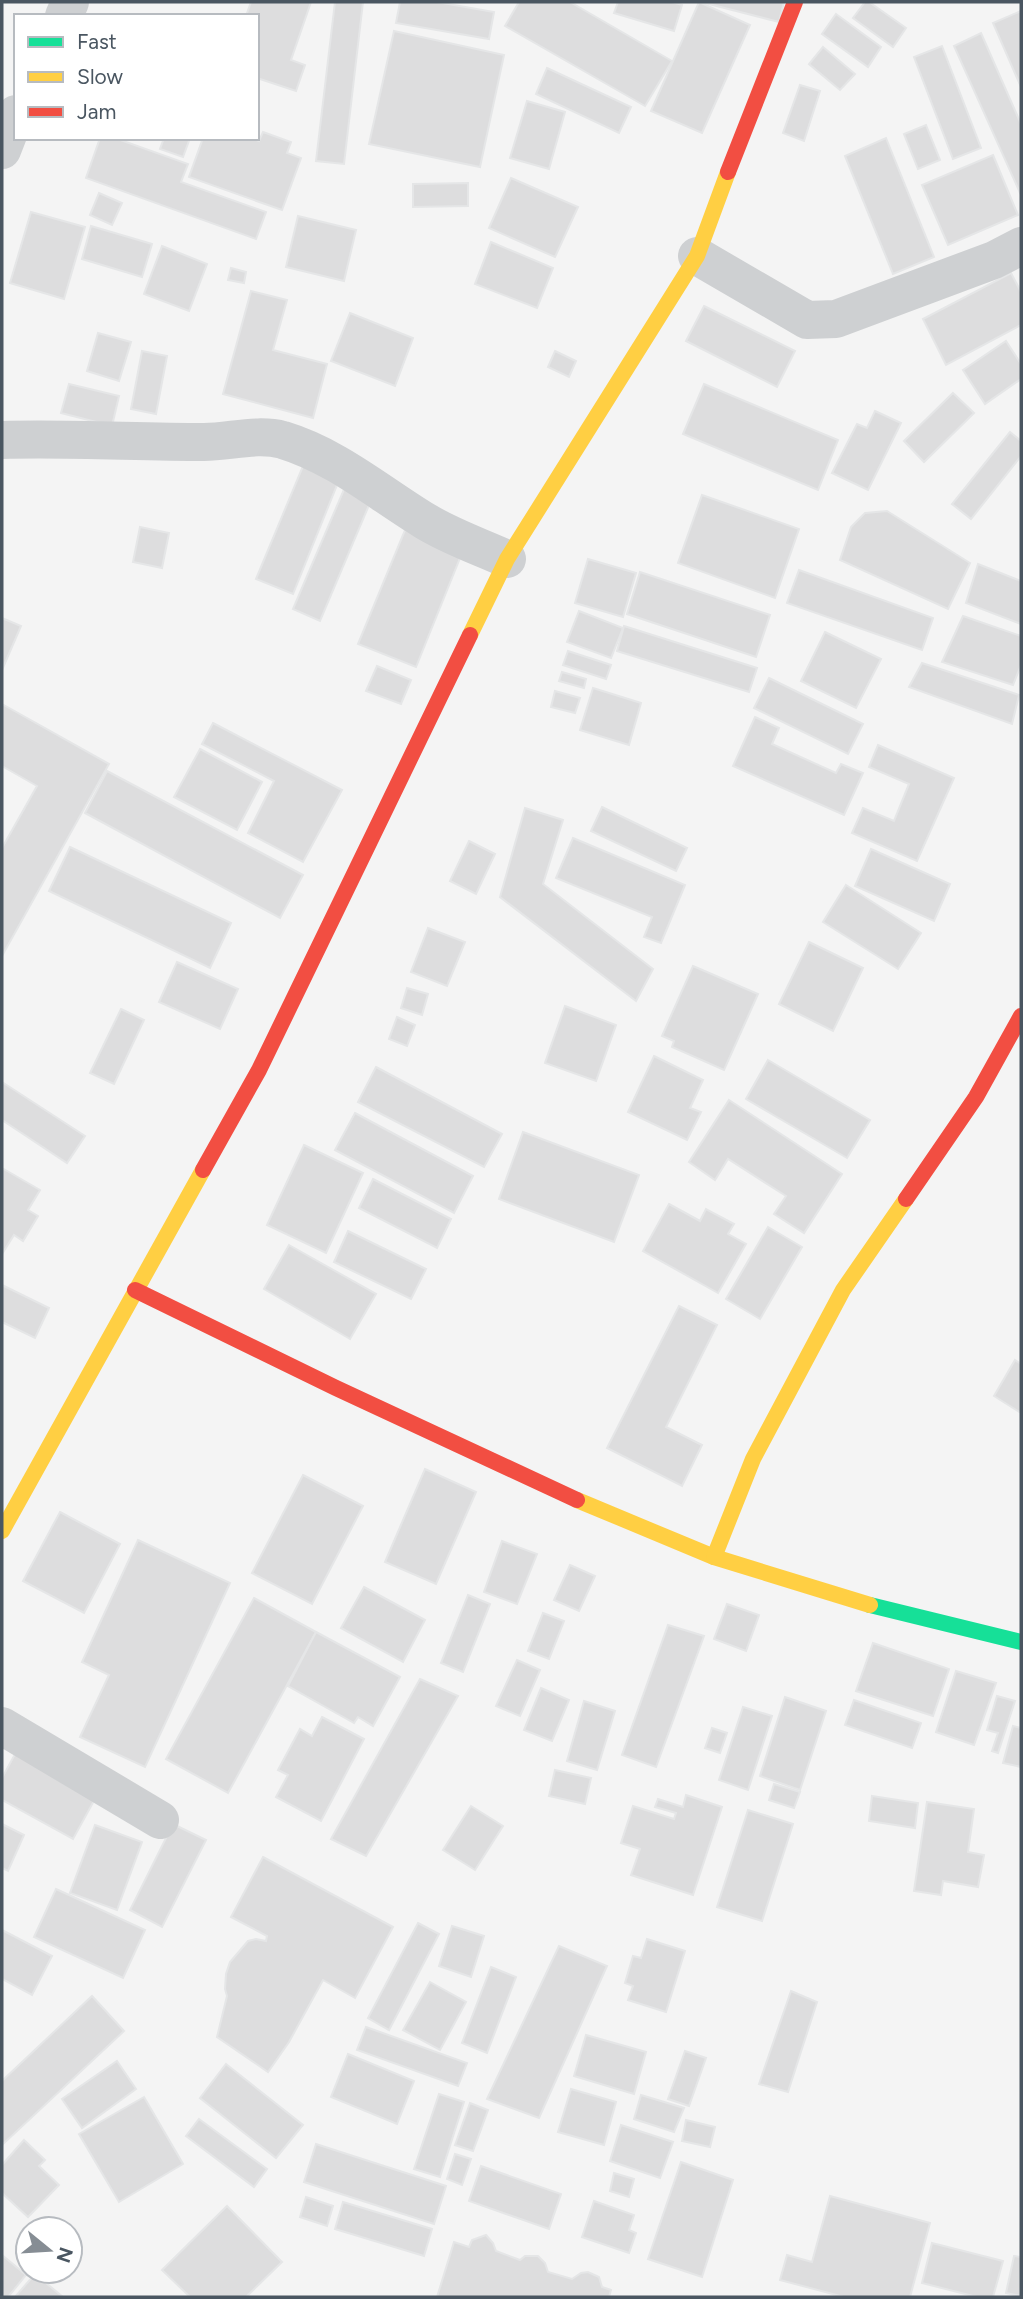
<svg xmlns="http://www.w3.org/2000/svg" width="1023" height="2299" font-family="Figtree,sans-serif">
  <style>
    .building { fill: #ddddde; stroke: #e5e6e7; stroke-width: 2 }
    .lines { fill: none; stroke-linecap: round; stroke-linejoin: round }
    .street { stroke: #ced0d2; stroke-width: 38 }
    .fast { stroke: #16e098; stroke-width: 16 }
    .slow { stroke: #ffcf43; stroke-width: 16 }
    .jam { stroke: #f24e42; stroke-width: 16 }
  </style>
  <rect width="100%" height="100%" fill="#f4f4f4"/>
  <g class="building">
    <path d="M251,2h60l-20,58 14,5 -9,26 -39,-13v-62h-11z"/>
    <path d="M335,2h28l-19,162 -28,-3z"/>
    <path d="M400,2h37l57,10 -5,27 -93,-16z"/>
    <path d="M519,2h51l102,59 -27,45 -140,-80z"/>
    <path d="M618,2h54l10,3 -8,26 -60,-18z"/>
    <path d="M699,2l51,23 -48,108 -51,-22z"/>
    <path d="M701,2h83l-5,20z"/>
    <path d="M865,2h4l37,26 -13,19 -40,-29z"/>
    <path d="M1021,11v76l-28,-64z"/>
    <path d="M836,14l45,33 -13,20 -46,-33z"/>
    <path d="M394,31l110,24 -24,112 -111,-23z"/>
    <path d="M981,33l40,91v71l-67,-149z"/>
    <path d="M942,46l39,102 -28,11 -39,-102z"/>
    <path d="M823,47l32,27 -15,16 -31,-26z"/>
    <path d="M547,68l84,39 -12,26 -83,-39z"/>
    <path d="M800,85l20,6 -16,50 -21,-8z"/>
    <path d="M527,101l38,11 -16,57 -39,-11z"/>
    <path d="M926,125l14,35 -22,9 -14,-35z"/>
    <path d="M263,132l28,10 -4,11 14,5 -19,52 -93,-33 14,-39h48l8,3z"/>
    <path d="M100,138h15l73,26 -7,18 85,30 -10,27 -170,-61z"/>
    <path d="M164,138h26l-7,19 -23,-8z"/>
    <path d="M886,138l48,119 -41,17 -48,-118z"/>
    <path d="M993,155l25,60 -70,30 -26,-60z"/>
    <path d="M511,178l67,29 -23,50 -66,-29z"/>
    <path d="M468,183v23l-55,1v-23z"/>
    <path d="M99,193l23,10 -10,22 -22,-10z"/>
    <path d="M31,212l54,15 -21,72 -54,-16z"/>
    <path d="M298,216l58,14 -12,51 -58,-14z"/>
    <path d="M91,226l61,18 -10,33 -60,-18z"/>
    <path d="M491,242l62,26 -16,40 -62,-24z"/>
    <path d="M162,246l45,18 -18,47 -45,-17z"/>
    <path d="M231,268l15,4 -2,11 -16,-3z"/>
    <path d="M1011,273l10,19v33l-75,40 -23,-46z"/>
    <path d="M251,291l36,9 -14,50 54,14 -14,54 -90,-24z"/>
    <path d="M704,306l91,45 -18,36 -91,-46z"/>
    <path d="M350,313l63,25 -18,48 -64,-25z"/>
    <path d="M98,333l33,9 -12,39 -32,-10z"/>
    <path d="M1006,341l15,23v15l-36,25 -22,-34z"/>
    <path d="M142,351l25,5 -11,58 -25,-5z"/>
    <path d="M555,351l21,10 -7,16 -21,-10z"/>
    <path d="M69,384l50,12 -7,30 -51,-13z"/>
    <path d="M704,384l134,56 -20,50 -135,-56z"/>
    <path d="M953,393l21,20 -50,49 -20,-21z"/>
    <path d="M875,411l26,12 -33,67 -36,-17 25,-49 10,4z"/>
    <path d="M1010,432l11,9v15l-50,63 -19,-15z"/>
    <path d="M303,466l36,14 -46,114 -37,-15z"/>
    <path d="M345,487l27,11 -52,123 -27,-12z"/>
    <path d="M702,495l97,34 -24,69 -97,-35z"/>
    <path d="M887,511l83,52 -22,46 -108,-49 11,-33 14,-14z"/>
    <path d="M140,527l29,6 -7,35 -29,-6z"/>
    <path d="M405,530l57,23 -46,114 -58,-23z"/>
    <path d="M588,559l48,14 -13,44 -48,-14z"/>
    <path d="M978,564l43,17v43l-55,-21z"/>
    <path d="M799,570l134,48 -11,32 -135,-47z"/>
    <path d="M640,572l130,43 -14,42 -129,-43z"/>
    <path d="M579,611l44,17 -12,30 -44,-16z"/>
    <path d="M963,616l58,20v29l-8,20 -71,-23z"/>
    <path d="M2,618l19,8 -19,44z"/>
    <path d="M624,626l133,42 -8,24 -132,-41z"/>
    <path d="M825,632l56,27 -25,49 -55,-27z"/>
    <path d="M568,651l43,14 -5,14 -43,-14z"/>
    <path d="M922,663l97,32 -7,29 -103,-37z"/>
    <path d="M377,666l34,14 -10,24 -35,-13z"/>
    <path d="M562,672l24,7 -2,9 -25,-7z"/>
    <path d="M769,678l94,46 -15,30 -94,-46z"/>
    <path d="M593,688l48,15 -12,42 -49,-15z"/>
    <path d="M555,691l25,7 -5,15 -24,-6z"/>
    <path d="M2,704l107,60 -107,192v-108l35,-62 -35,-20z"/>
    <path d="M755,717l24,11 -7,16 64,29 5,-9 22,9 -19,42 -111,-49z"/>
    <path d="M213,723l129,67 -39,72 -55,-29 26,-52 -72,-37z"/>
    <path d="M878,745l76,33 -37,83 -65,-28 11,-25 31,13 15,-37 -40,-17z"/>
    <path d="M200,749l62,33 -25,48 -63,-33z"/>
    <path d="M107,771l196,104 -23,43 -195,-105z"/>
    <path d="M602,807l85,41 -11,23 -85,-40z"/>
    <path d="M525,808l38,12 -20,64 110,85 -17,32 -136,-104z"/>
    <path d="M573,838l112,47 -24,58 -17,-6 8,-20 -96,-39z"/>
    <path d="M469,841l26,13 -19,40 -26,-13z"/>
    <path d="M70,847l161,76 -21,45 -161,-77z"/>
    <path d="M871,849l79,35 -16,37 -79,-35z"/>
    <path d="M846,885l75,48 -23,36 -75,-47z"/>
    <path d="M428,928l37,14 -18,44 -36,-14z"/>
    <path d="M809,942l54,26 -30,63 -54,-27z"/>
    <path d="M177,962l61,27 -18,40 -61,-27z"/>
    <path d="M693,966l65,28 -34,76 -52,-23 2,-6 -12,-5z"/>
    <path d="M407,988l21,6 -6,21 -21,-7z"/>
    <path d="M565,1006l51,19 -20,56 -51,-18z"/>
    <path d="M121,1009l23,11 -30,64 -24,-11z"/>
    <path d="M397,1017l18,8 -8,21 -18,-7z"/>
    <path d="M654,1056l49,24 -13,28 11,4 -14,28 -59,-28z"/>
    <path d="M768,1060l102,60 -23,38 -101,-59z"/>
    <path d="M376,1067l126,67 -18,33 -126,-65z"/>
    <path d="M2,1082l83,54 -18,27 -65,-43z"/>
    <path d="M729,1100l113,74 -38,59 -30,-19 12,-18 -58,-37 -13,21 -26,-18z"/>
    <path d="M355,1113l118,63 -19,37 -119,-63z"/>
    <path d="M523,1132l116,43 -25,67 -115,-43z"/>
    <path d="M304,1145l59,28 -37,80 -59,-28z"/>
    <path d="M2,1168l38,22 -12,20 10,6 -15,25 -9,-6 -12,19z"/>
    <path d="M373,1179l78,40 -14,29 -78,-40z"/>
    <path d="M669,1204l31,17 6,-12 28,15 -6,10 18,10 -28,49 -75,-42z"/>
    <path d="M768,1227l34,20 -42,72 -34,-20z"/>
    <path d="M348,1231l78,38 -15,30 -77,-37z"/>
    <path d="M289,1245l87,49 -26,45 -86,-50z"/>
    <path d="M2,1285l47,23 -14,30 -33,-16z"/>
    <path d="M679,1306l38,19 -51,102 36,18 -20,41 -75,-38z"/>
    <path d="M1015,1360l6,4v49l-27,-17z"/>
    <path d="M425,1469l51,23 -40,92 -51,-22z"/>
    <path d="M303,1475l60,31 -51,98 -60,-31z"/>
    <path d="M60,1512l60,32 -36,69 -61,-32z"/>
    <path d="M138,1540l92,43 -85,184 -65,-30 29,-62 -27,-13z"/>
    <path d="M502,1541l35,13 -20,50 -33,-12z"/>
    <path d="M570,1565l25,11 -16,35 -25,-11z"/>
    <path d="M364,1587l61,33 -22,42 -62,-34z"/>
    <path d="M468,1595l22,9 -27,68 -22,-9z"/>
    <path d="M254,1598l62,34 -88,161 -62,-34z"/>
    <path d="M727,1604l32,11 -13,36 -32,-12z"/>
    <path d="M543,1613l21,8 -15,38 -21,-8z"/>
    <path d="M668,1625l36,11 -48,131 -34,-12z"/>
    <path d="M316,1632l84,45 -27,49 -15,-9 -4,6 -66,-37z"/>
    <path d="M873,1643l76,26 -16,47 -77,-25z"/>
    <path d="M517,1660l23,10 -20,46 -24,-10z"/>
    <path d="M956,1671l40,12 -22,62 -38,-13z"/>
    <path d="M420,1679l38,17 -92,160 -35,-17z"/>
    <path d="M541,1688l28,12 -17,41 -28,-11z"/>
    <path d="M997,1696l18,5 -17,52 -6,-2 6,-18 -11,-3z"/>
    <path d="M785,1697l41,14 -26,79 -40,-14z"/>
    <path d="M854,1700l67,23 -9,25 -67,-23z"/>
    <path d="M584,1701l31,10 -18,59 -30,-9z"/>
    <path d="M743,1707l29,9 -24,74 -29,-10z"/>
    <path d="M322,1717l42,22 -43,82 -45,-24 12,-22 -10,-5 22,-41 12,7z"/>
    <path d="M1013,1726l8,2v39l-18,-4z"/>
    <path d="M712,1728l15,5 -7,20 -15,-5z"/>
    <path d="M15,1754l80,45 -22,40 -71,-39v-22z"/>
    <path d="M555,1770l36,8 -6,26 -36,-8z"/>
    <path d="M774,1784l26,8 -6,16 -25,-8z"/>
    <path d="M686,1795l36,12 -29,88 -62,-20 9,-26 -19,-6 12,-37 41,13 2,-6 -21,-6 3,-8 25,8z"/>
    <path d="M872,1796l46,7 -3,25 -46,-7z"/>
    <path d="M927,1802l47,7 -6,43 16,3 -6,32 -35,-6 -2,14 -27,-4z"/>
    <path d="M471,1806l32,20 -28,44 -32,-20z"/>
    <path d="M748,1810l45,14 -31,97 -45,-14z"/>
    <path d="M2,1824l22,11 -16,36 -6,-3z"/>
    <path d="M173,1824l33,16 -44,87 -32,-17z"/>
    <path d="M95,1825l47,17 -25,68 -47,-17z"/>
    <path d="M263,1857l130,70 -38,71 -32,-18 -34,62 -21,30 -51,-35 10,-41 -2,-7 1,-15 4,-12 18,-21 8,-2 10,2 1,-5 -36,-19z"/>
    <path d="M56,1889l89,41 -22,48 -89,-41z"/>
    <path d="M418,1923l21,11 -50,96 -21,-12z"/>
    <path d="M452,1926l32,10 -13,41 -32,-11z"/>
    <path d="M2,1930l50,26 -20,39 -30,-16z"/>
    <path d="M647,1939l38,12 -19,61 -38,-12 5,-14 -8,-3 8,-27 8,2z"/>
    <path d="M559,1946l48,20 -68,152 -52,-19z"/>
    <path d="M491,1967l25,10 -29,76 -25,-10z"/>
    <path d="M430,1982l36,20 -26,48 -37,-20z"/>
    <path d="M791,1991l26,11 -29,90 -29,-8z"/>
    <path d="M92,1996l32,35 -122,114v-64z"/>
    <path d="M366,2027l101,36 -9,23 -101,-36z"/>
    <path d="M586,2035l60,17 -12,42 -60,-18z"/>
    <path d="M685,2051l21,7 -17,48 -21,-7z"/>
    <path d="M348,2054l66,27 -17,43 -66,-27z"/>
    <path d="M117,2061l19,28 -54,39 -20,-29z"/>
    <path d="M226,2064l77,61 -27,33 -76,-60z"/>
    <path d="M571,2089l45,13 -12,43 -46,-13z"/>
    <path d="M439,2094l25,8 -24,75 -26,-8z"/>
    <path d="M641,2095l43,13 -10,24 -40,-13z"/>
    <path d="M144,2097l39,67 -64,38 -40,-68z"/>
    <path d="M470,2103l18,7 -15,41 -18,-6z"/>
    <path d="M199,2119l68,50 -13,18 -68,-51z"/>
    <path d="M686,2120l29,7 -5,20 -28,-6z"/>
    <path d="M621,2125l52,17 -13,36 -50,-17z"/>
    <path d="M24,2140l21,20 -6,6 20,19 -31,32 -26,-24v-28z"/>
    <path d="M316,2144l130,42 -12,38 -130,-42z"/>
    <path d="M455,2154l16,5 -9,26 -15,-6z"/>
    <path d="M681,2162l52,18 -31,97 -54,-18z"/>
    <path d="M481,2166l80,28 -12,35 -80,-28z"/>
    <path d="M614,2173l20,6 -5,18 -19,-6z"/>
    <path d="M830,2196l100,27 -20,74h-66l-64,-17 7,-25 25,7z"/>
    <path d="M306,2197l27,9 -6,20 -27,-9z"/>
    <path d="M594,2201l40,14 -5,15 7,3 -7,20 -47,-16z"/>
    <path d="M343,2202l89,27 -8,27 -89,-27z"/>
    <path d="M227,2206l55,56 -36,35h-56l-28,-27z"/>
    <path d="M486,2235l7,8 3,8 24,9 5,-4h13l7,7 3,9 24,7 9,-6 7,-1 11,5 3,10 9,3 -2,7h-172l17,-55 15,5 3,-7z"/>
    <path d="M932,2243l71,18 -10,36h-16l-55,-14z"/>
    <path d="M2,2255l24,20 -18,22h-6z"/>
    <path d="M1014,2256l7,1v39l-15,-3z"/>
    <path d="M35,2274l28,23h-48z"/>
  </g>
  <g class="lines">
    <g class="street">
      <path d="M64,16l6,-14"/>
      <path d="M2,150l14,-36"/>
      <path d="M697,256l110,64 29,-1 158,-59 27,-14"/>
      <path d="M2,440c67,-2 134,2 202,2 26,0 53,-9 79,-2 53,16 96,53 142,81 26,16 56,26 82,38"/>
      <path d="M2,1726l158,94"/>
    </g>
    <path class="fast" d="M870,1605l151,37"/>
    <g class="slow">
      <path d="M470,635l37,-76 190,-303 31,-84"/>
      <path d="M577,1500l137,57 156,48"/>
      <path d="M2,1531l201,-361"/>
      <path d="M714,1557l39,-98 90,-169 63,-91"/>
    </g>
    <g class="jam">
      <path d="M728,172l67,-170"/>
      <path d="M203,1170l56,-100 211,-435"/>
      <path d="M906,1199l70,-102 45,-81"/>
      <path d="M135,1290l201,98 241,112"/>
    </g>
  </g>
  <rect width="1023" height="2299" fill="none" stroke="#4a5661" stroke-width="7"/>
  <rect x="14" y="14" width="245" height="126" fill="#ffffff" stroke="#b7bbc0" stroke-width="2"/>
  <rect x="28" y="37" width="35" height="10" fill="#16e098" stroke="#b7bbc0" stroke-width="2"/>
  <text x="77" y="49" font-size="21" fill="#4a5661">Fast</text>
  <rect x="28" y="72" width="35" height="10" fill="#ffcf43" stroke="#b7bbc0" stroke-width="2"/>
  <text x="77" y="84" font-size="21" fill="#4a5661">Slow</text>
  <rect x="28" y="107" width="35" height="10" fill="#f24e42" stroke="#b7bbc0" stroke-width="2"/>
  <text x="77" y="119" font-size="21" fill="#4a5661">Jam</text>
  <g transform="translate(49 2250) rotate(108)"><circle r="33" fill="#ffffff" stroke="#b7bbc0" stroke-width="2"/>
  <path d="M0-5L12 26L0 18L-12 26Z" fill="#868d94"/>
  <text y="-10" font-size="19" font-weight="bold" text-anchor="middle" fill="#4a5661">N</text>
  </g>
</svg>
